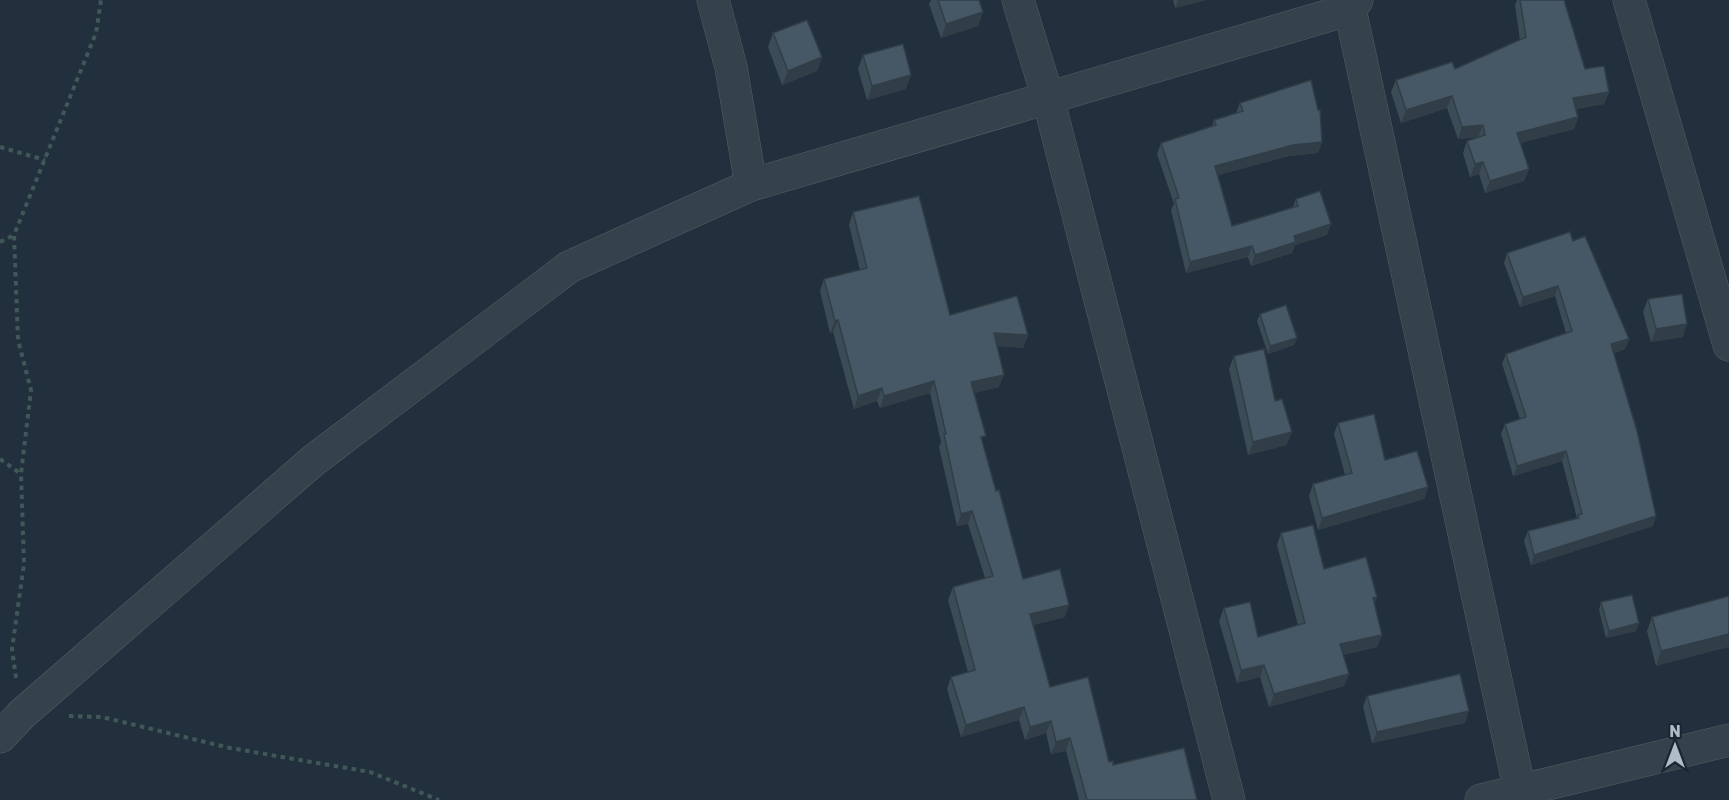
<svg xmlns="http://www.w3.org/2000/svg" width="1729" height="800" font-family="Rubik,sans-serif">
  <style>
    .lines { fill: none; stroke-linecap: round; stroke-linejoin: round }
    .minor-casing { stroke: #535f6a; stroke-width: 33 }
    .path { stroke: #405958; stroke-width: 4; stroke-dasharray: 4.5 4.5; stroke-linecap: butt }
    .minor { stroke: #35424c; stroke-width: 32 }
    .wall { fill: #3c4c57 }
    .shaded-wall { fill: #313e47 }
    .building { fill: #465865; stroke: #313e47; stroke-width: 1.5 }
  </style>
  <rect width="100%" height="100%" fill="#21303c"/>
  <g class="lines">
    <defs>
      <g id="minor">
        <path d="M713,0l18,67 20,118"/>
        <path d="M1018,0l30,98 181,702"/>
        <path d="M1348,0l172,791"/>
        <path d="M1629,0l100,345"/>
        <path d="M0,737l22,-23 292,-254 255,-193 182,-82 600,-176 6,-9"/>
        <path d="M1481,800l248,-60"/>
      </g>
    </defs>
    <use href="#minor" class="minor-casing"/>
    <g class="path">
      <path d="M0,147l45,13"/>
      <path d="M0,242l14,-7"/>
      <path d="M0,459l21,15"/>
      <path d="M16,678l-4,-29 12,-85 -3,-90 10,-84 -13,-50 -4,-105 82,-202 5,-33"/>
      <path d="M69,716l33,1 128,31 140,24 69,28"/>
    </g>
    <use href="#minor" class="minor"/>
  </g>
  <g class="wall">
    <path d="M931,0h48l4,12 -5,14 -37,12 -12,-34z"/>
    <path d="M1173,0h33l-31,8z"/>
    <path d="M1517,0h47l21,69 24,23 -5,12 -28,5 2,8 -4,12 -54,14 9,26 -5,12 -39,12 -6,-19 -9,3 -7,-24 4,-12 11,-4 -20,2 -11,-31 -46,15 -10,-31 5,-12 59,-11 65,-29 -5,-35z"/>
    <path d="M773,33l49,24 -5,14 -35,14 -14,-38z"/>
    <path d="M863,55l43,34 -39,11 -9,-31z"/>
    <path d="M1240,103l82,39 -4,11 -29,3 -71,19 14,51 61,-19 3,-8 31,36 -32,10 -3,8 -41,13 -3,-9 -62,16 -15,-63 3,-6 -17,-50 4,-11 51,-17 2,-6 22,-7z"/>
    <path d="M853,212l97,103 78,20 -5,13 -26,-2 2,41 -25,6 9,51 13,47 27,88 42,38 -32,8 17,62 59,75 4,3 84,35h-118l-13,-49 -15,3 -5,-21 -21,7 -6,-20 -58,17 -14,-48 4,-12 17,-5 -20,-72 5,-13 32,-9 -17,-54 -11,2 -18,-79 2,-5 -11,-49 -50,15 -3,-7 -23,8 -21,-77 -3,1 -10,-42 4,-12 36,-9 -11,-45z"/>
    <path d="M1573,241l56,98 -4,10 -11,4 42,163 -3,10 -122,39 -7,-24 4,-10 49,-13 -15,-57 -49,15 -12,-42 4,-10 15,-5 -18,-55 4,-10 60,-21 -11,-37 -35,11 -16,-44 3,-10z"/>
    <path d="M1648,299l35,38 -32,5 -8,-30z"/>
    <path d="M1260,314l34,31 -26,9 -11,-33z"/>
    <path d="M1234,356l41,45 12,44 -39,10 -19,-86z"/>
    <path d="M1338,423l47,37 43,27 -4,12 -106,31 -9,-34 4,-12 32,-9 -11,-41z"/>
    <path d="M1281,533l43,36 50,36 8,30 -5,12 -34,8 6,19 -5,12 -75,21 -9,-30 -23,6 -18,-62 5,-13 34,29 40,-12 -21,-80z"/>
    <path d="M1729,596l-73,70 -9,-35 5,-14z"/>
    <path d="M1601,602l38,21 -3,8 -30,7 -7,-28z"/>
    <path d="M1367,696l98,27 -93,20 -9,-36z"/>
  </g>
  <g class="shaded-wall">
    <path d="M1178,0h28l-31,8z"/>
    <path d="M983,12l-5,14 -37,12 5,-14z"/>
    <path d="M822,57l-5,14 -35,14 6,-14z"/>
    <path d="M911,75l-5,14 -39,11 5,-14z"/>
    <path d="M1609,92l-5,12 -35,6 4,-12z"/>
    <path d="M1452,96l-5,12 -46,15 5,-13z"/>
    <path d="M1578,117l-4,12 -61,16 4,-12z"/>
    <path d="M1483,125l-5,12 -20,2 4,-12z"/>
    <path d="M1322,142l-4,11 -29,3 -78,21 4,-11 78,-21z"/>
    <path d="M1483,162l-4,12 -9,3 5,-13z"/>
    <path d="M1529,169l-5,12 -39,12 5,-12z"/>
    <path d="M1331,224l-4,11 -32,10 -3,8 -41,13 4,-11 39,-19z"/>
    <path d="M1252,246l-4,11 -62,16 4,-11z"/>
    <path d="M1558,286l-3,10 -35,11 3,-10z"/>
    <path d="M838,320l-5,12 -3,1 5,-12z"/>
    <path d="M1687,324l-4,13 -32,5 5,-13z"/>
    <path d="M994,333l34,2 -5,13 -33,-3z"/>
    <path d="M1297,338l-3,7 -26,9 2,-8z"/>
    <path d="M1629,339l-4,10 -17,5 3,-10z"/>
    <path d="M1004,375l-5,12 -32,8 4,-13z"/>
    <path d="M934,381l-4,12 -50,15 4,-12z"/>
    <path d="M882,388l-5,13 -23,8 4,-13z"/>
    <path d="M1292,432l-5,13 -39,10 5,-13z"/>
    <path d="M1566,451l-4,10 -49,15 4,-10z"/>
    <path d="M1428,487l-4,12 -106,31 4,-12z"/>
    <path d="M972,511l-4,13 -11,2 4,-12z"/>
    <path d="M1656,516l-3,10 -122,39 3,-10z"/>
    <path d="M1377,597l-4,12v-11z"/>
    <path d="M1069,605l-4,12 -39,10 4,-13z"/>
    <path d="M1639,623l-3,8 -30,7 3,-7z"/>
    <path d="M1729,634v13l-73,19 5,-15z"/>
    <path d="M1382,635l-5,12 -41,9 4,-12z"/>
    <path d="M1264,665l-4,12 -23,6 4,-13z"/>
    <path d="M1349,674l-5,12 -75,21 5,-13z"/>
    <path d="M1024,707l-5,13 -58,17 5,-12z"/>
    <path d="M1469,711l-4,12 -93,20 5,-11z"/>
    <path d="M1051,721l-5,12 -21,7 5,-13z"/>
    <path d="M1070,738l-4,13 -15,3 5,-12z"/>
  </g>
  <g class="building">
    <path d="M938,0h41l4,12 -37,12z"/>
    <path d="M1520,0h44l21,69 19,-3 5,26 -36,6 5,19 -61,16 12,36 -39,12 -7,-19 -8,2 -8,-23 18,-6 -2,-10 -21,2 -10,-31 -46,14 -10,-30 56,-18 3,7 71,-32z"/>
    <path d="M807,20l15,37 -34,14 -15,-38z"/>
    <path d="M903,44l8,31 -39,11 -9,-31z"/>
    <path d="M1311,80l7,30h2l2,32 -29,3 -78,21 17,60 66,-20 -2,-7 24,-8 11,33 -37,12 2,6 -41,13 -3,-9 -62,16 -15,-63 4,-1 -18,-55 55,-18 -2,-5 29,-9 -3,-8z"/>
    <path d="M919,196l31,119 67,-19 11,39 -34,-2 10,42 -33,7 15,54 -5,1 15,54 3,-1 24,89 37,-10 9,36 -39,9 20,73 38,-10 21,85 4,-1v4l71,-17 13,52h-110l-17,-62 -14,4 -5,-21 -21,6 -6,-20 -58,18 -15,-48 24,-7 -22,-83 40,-11 -21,-65 -11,3 -17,-80h2l-12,-53 -50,15 -2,-8 -24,8 -20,-76 -3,1 -11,-42 43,-11 -14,-56z"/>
    <path d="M1570,232l3,9 12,-5 44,103 -18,5 26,87 19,85 -122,39 -6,-24 51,-13 -1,-3 4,-1 -16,-63 -49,15 -12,-42 21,-7 -20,-63 66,-23 -14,-45 -35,11 -16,-44z"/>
    <path d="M1682,294l5,30 -31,5 -8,-30z"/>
    <path d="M1286,305l11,33 -27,8 -10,-32z"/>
    <path d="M1264,349l11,52 7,-2 10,33 -39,10 -19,-86z"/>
    <path d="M1374,414l11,46 32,-9 11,36 -106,31 -9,-34 39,-11 -14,-50z"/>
    <path d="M1313,525l11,44 42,-12 11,40 -4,1 9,37 -42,9 9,30 -75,20 -10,-29 -23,5 -17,-62 26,-6 8,35 47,-14 -24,-90z"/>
    <path d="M1632,595l7,28 -30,8 -8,-29z"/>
    <path d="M1729,596v38l-68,17 -9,-34z"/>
    <path d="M1460,674l9,37 -92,21 -10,-36z"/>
  </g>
  <g transform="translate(1675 746)" stroke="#1a2730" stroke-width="4.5" paint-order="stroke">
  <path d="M0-4.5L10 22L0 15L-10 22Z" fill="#b0bcc8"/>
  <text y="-9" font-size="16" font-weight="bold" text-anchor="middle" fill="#b0bcc8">N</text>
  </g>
</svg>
